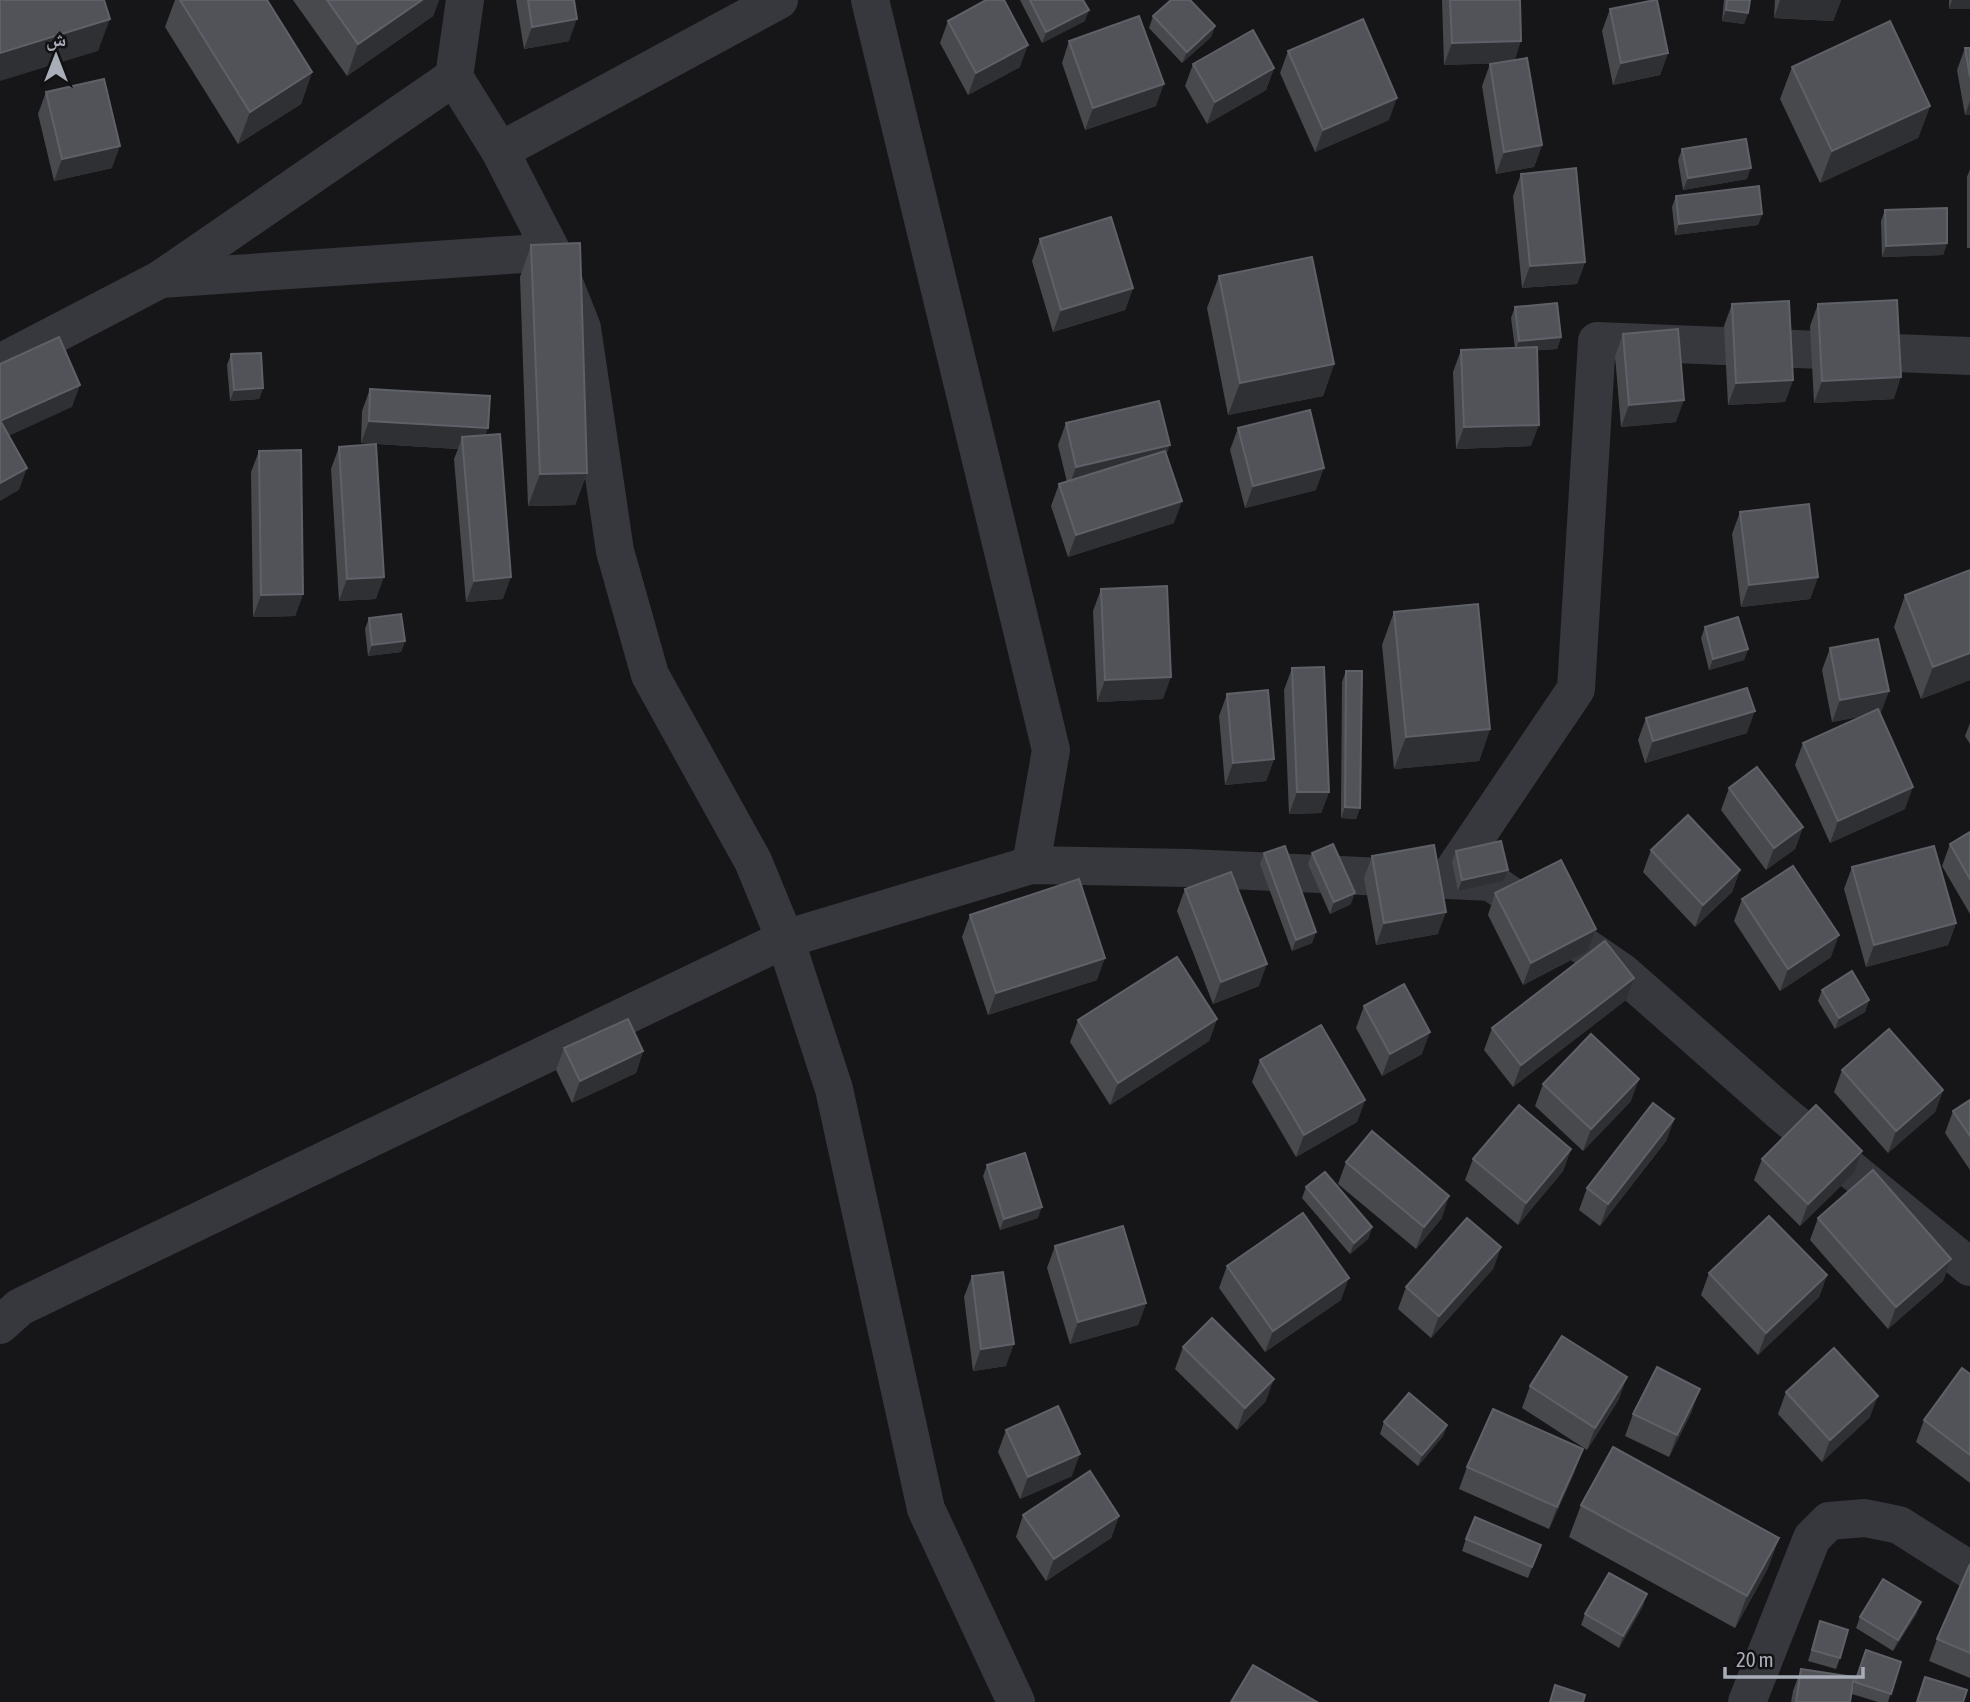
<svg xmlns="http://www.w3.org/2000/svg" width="1970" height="1702" font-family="'Asap Condensed','Noto Naskh Arabic',sans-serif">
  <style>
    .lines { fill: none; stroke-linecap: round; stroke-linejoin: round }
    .minor { stroke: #37383d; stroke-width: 38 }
    .wall { fill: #47494d }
    .shaded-wall { fill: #2f3033 }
    .building { fill: #525359; stroke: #5f6168; stroke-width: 2 }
  </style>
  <rect width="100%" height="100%" fill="#161618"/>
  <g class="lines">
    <g class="minor">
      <path d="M465,0l-11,77 46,74 52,101 30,76 33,223 35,124 103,186 32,78 49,150 92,420 90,193"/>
      <path d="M870,0l181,750 -20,115"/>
      <path d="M500,151l279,-151"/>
      <path d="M161,279l391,-27"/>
      <path d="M0,363l161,-84 293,-202"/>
      <path d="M1447,880l129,-191 21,-348 373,15"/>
      <path d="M0,1325l20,-18 765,-368 246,-74 157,3 303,14 132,91 160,141 187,153"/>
      <path d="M1747,1702l65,-164 17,-17 36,-3 34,7 71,45"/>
    </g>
  </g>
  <g class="wall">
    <path d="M175,0h92l45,72 -11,32 -63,40 -73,-117z"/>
    <path d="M293,0h146l-6,16 -86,60z"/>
    <path d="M516,0h58l-5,41 -45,8z"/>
    <path d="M1020,0h63l2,21 -43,22z"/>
    <path d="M1442,0h78l-5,60 27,85 -8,22 -38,7 -14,-88 8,-22 1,-1 -47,2z"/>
    <path d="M1724,0h26l-2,13 -4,11 -22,-3z"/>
    <path d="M1775,0h66l-8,21 -59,-3z"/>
    <path d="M1949,0h21l-21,9z"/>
    <path d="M1610,9l58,44 -8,22 -47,10 -11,-54z"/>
    <path d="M1153,16l62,10 -4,11 -29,26 -33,-35z"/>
    <path d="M948,21l72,46 -52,28 -28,-52z"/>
    <path d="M1069,41l87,65 -71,24 -23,-67z"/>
    <path d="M1965,48h5v67h-5l-8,-45z"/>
    <path d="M1288,51l101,69 -74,32 -35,-79z"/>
    <path d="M1193,64l81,4 -8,22 -59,34 -22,-38z"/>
    <path d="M1792,67l138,39 -12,32 -98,45 -40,-84z"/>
    <path d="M46,92l66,76 -58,13 -16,-67z"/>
    <path d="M1682,149l65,30 -64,11 -5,-30z"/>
    <path d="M1970,169v79h-3v-71z"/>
    <path d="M1521,174l64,88 -8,22 -55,4 -9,-92z"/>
    <path d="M1676,196l86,18 -4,11 -83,10 -3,-28z"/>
    <path d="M1885,210l62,33 -4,12 -61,2 -1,-36z"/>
    <path d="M1040,239l93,49 -8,22 -72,22 -21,-71z"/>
    <path d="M531,245l56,228 -12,32 -47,1 -8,-229z"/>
    <path d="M1219,276l115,88 -11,32 -95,19 -21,-107z"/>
    <path d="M1732,304l61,76 -8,22 -57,3 -4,-79z"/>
    <path d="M1818,304l76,95 -80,4 -4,-77z"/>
    <path d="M1515,307l46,30 -4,12 -20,1 -6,96 -75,3 -3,-77 8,-22 54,-2 -4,-30z"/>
    <path d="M1623,334l53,88 -55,5 -6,-71z"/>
    <path d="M231,354l32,34 -4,11 -29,2 -3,-36z"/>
    <path d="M370,389l118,39 -3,7 18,164 -37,3 -12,-143 4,-10 -97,-6 1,-32z"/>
    <path d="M1066,423l100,31 8,69 -106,34 -17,-51 8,-22 8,-2 -9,-37z"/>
    <path d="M1238,428l78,62 -71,18 -15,-58z"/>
    <path d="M339,447l37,152 -37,2 -8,-132z"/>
    <path d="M259,451l44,143 -8,22 -42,1 -2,-145z"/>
    <path d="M1740,512l78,65 -8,22 -69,8 -9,-73z"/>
    <path d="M1970,570v110l-49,19 -27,-72 11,-32z"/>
    <path d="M1101,589l62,110 -66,3 -4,-91z"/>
    <path d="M1394,612l96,117 -11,32 -85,8 -12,-124z"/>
    <path d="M369,618l36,23 -4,11 -33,4 -3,-27z"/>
    <path d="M1705,627l43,22 -4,11 -35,10 -8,-32z"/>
    <path d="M1830,648l59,43 -9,22 25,96 -75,34 -35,-78 8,-22 60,-27 -31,6 -10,-52z"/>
    <path d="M1292,668l37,124 -8,21 -32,1 -5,-124z"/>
    <path d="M1346,671l14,137 -4,11 -15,-1 1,-136z"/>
    <path d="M1227,694l47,65 -8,22 -41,4 -6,-69z"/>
    <path d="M1646,718l101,15 -102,30 -7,-23z"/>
    <path d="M1970,723v21l-5,-8z"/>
    <path d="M1729,788l74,39 -8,22 -29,21 -45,-60z"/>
    <path d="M1970,832v82l-28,-48 8,-22z"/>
    <path d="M1651,850l89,20 -8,22 -37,35 -52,-55z"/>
    <path d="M1456,851l52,19 -4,11 -46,10 -6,-29z"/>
    <path d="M1264,853l52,79 -4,11 -20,8 -32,-87z"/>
    <path d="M1312,853l39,51 -21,10 -22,-50z"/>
    <path d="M1372,856l66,78 -62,11 -12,-67z"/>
    <path d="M1852,867l104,56 -8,22 -82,22 -22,-78z"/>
    <path d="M1185,889l74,97 -46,18 -36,-93z"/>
    <path d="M1495,893l101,36 -8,22 -65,34 -35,-70z"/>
    <path d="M1742,899l89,58 -51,34 -46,-70z"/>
    <path d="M970,915l127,65 -109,35 -26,-78z"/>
    <path d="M1822,990l47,10 -4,12 -30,17 -17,-28z"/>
    <path d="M1626,1000l-113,87 -29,-37 8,-22z"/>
    <path d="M1364,1006l58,48 -40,22 -26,-48z"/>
    <path d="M1217,1019l-8,22 -99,64 -40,-63 8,-22z"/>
    <path d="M564,1048l79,3 -7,22 -64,30 -16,-33z"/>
    <path d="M1260,1060l105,40 -8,22 -61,35 -44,-75z"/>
    <path d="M1842,1070l101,20 -8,22 -47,41 -54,-61z"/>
    <path d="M1543,1084l88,17 -48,50 -48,-45z"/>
    <path d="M1970,1100v70l-25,-37 8,-22z"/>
    <path d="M1674,1119l-8,22 -66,85 -21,-16 8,-22z"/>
    <path d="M1571,1149l-8,22 -45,54 -53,-45 8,-21z"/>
    <path d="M1762,1159l92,14 -54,53 -46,-46z"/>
    <path d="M1346,1162l96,56 -26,31 -78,-65z"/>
    <path d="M987,1165l51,53 -38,12 -17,-54z"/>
    <path d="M1306,1187l66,40 -4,12 -18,15 -48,-56z"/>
    <path d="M1818,1218l133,41 -8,22 -55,48 -78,-89z"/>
    <path d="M1055,1246l91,57 -8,22 -68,19 -23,-76z"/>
    <path d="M1501,1247l-8,22 -62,69 -33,-29 8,-22z"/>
    <path d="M1227,1266l114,34 -76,52 -46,-64z"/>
    <path d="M1709,1273l118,2 -8,22 -61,58 -57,-60z"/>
    <path d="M972,1276l34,90 -33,5 -9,-74z"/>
    <path d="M1183,1347l83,54 -29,29 -62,-61z"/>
    <path d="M1970,1374v109l-54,-41 8,-22z"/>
    <path d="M1530,1386l89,13 -32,51 -65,-42z"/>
    <path d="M1786,1392l84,25 -48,45 -44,-48z"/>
    <path d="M1692,1411l-23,46 -44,-21 8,-22z"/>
    <path d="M1384,1422l63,3 -4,11 -25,30 -38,-32z"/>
    <path d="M1006,1430l66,46 -52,23 -22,-47z"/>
    <path d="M1467,1467l108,4 -26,58 -90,-40z"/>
    <path d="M1581,1505l198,33 -12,32 -32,58 -166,-91z"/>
    <path d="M1023,1515l96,1 -8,22 -65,43 -30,-44z"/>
    <path d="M1466,1539l75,6 -13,33 -66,-27z"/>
    <path d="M1970,1564v114l-41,-17 8,-22z"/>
    <path d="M1643,1606l-24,42 -38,-23 4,-11z"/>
    <path d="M1917,1613l-24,38 -37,-23 4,-11z"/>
    <path d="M1820,1621l20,37 -4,11 -28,-8z"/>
    <path d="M1866,1650l35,12 -13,40h-10l-26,-8 -2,8h-59l2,-11 8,-22 51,22z"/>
  </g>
  <g class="shaded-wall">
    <path d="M422,0h17l-6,16 -86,60 11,-32z"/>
    <path d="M1780,0h61l-8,21 -59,-3z"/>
    <path d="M1952,0h18v9h-21z"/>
    <path d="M1089,10l-4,11 -43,22 4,-11z"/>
    <path d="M1726,10l22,3 -4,11 -22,-3z"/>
    <path d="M110,19l-12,32 -98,30v-28z"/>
    <path d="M577,19l-8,22 -45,8 8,-22z"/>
    <path d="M1215,26l-4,11 -29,26 5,-11z"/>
    <path d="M1521,41l-7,22 -70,2 8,-22z"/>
    <path d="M1028,45l-8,22 -52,28 8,-22z"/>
    <path d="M1668,53l-8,22 -47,10 8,-22z"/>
    <path d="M1274,68l-8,22 -59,34 8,-22z"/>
    <path d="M312,72l-11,32 -63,40 12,-32z"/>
    <path d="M1164,84l-8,22 -71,24 8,-22z"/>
    <path d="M1397,98l-8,22 -74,32 8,-22z"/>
    <path d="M1970,101v14h-5z"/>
    <path d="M1930,106l-12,32 -98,45 12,-32z"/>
    <path d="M1542,145l-8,22 -38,7 8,-22z"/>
    <path d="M120,146l-8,22 -58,13 8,-22z"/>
    <path d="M1751,168l-4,11 -64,11 5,-12z"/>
    <path d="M1762,214l-4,11 -83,10 4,-11z"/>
    <path d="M1947,243l-4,12 -61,2 4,-11z"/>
    <path d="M1585,262l-8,22 -55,4 8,-22z"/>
    <path d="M1133,288l-8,22 -72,22 8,-22z"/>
    <path d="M1561,337l-4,12 -42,3 4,-11z"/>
    <path d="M1334,364l-11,32 -95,19 12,-32z"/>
    <path d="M1901,377l-7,22 -80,4 8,-22z"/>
    <path d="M1793,380l-8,22 -57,3 8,-22z"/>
    <path d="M80,385l-8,22 -72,33v-19z"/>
    <path d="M263,388l-4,11 -29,2 4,-11z"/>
    <path d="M1684,400l-8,22 -55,5 8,-22z"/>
    <path d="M369,421l119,7 -8,22 -18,-13 -4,12 -97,-6z"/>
    <path d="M1539,425l-8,21 -75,3 8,-22z"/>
    <path d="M1170,445l-8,22 -94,22 8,-22z"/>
    <path d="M27,468l-8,22 -19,11v-18z"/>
    <path d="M1324,468l-8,22 -71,18 8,-22z"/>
    <path d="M587,473l-12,32 -47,1 12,-32z"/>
    <path d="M1182,501l-8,22 -106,34 8,-22z"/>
    <path d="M384,577l-8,22 -37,2 8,-22z"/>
    <path d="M511,577l-8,22 -37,3 8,-21z"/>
    <path d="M1818,577l-8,22 -69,8 8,-22z"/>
    <path d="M303,594l-8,22 -42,1 8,-22z"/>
    <path d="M405,641l-4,11 -33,4 4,-11z"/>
    <path d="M1748,649l-4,11 -35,10 4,-11z"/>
    <path d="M1970,653v27l-49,19 12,-32z"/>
    <path d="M1171,677l-8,22 -66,3 8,-22z"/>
    <path d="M1889,691l-8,22 -49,9 8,-22z"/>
    <path d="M1755,711l-8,22 -102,30 8,-22z"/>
    <path d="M1490,729l-11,32 -85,8 12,-32z"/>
    <path d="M1274,759l-8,22 -41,4 8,-22z"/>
    <path d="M1913,787l-8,22 -75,34 8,-22z"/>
    <path d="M1297,792h32l-8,21 -32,1z"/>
    <path d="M1345,807l15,1 -4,11 -15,-1z"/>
    <path d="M1803,827l-8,22 -29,21 8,-22z"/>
    <path d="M1508,870l-4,11 -46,10 4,-11z"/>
    <path d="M1740,870l-8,22 -37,35 8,-22z"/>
    <path d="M1355,893l-4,11 -21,10 4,-12z"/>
    <path d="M1446,912l-8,22 -62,11 8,-22z"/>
    <path d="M1956,923l-8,22 -82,22 8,-22z"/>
    <path d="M1596,929l-8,22 -65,34 8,-22z"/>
    <path d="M1316,932l-4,11 -20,8 4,-11z"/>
    <path d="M1839,935l-8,22 -51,34 8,-22z"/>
    <path d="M1105,958l-8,22 -109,35 8,-22z"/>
    <path d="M1267,964l-8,22 -46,18 8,-22z"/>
    <path d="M1634,978l-8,22 -113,87 8,-22z"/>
    <path d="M1869,1000l-4,12 -30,17 4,-11z"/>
    <path d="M1217,1019l-8,22 -99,64 8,-22z"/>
    <path d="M1430,1032l-8,22 -40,22 8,-22z"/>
    <path d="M643,1051l-7,22 -64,30 8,-22z"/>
    <path d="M1639,1079l-8,22 -48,50 8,-22z"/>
    <path d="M1943,1090l-8,22 -47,41 8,-22z"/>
    <path d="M1365,1100l-8,22 -61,35 8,-22z"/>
    <path d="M1674,1119l-8,22 -66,85 8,-22z"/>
    <path d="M1571,1149l-8,22 -45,54 8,-22z"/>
    <path d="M1862,1151l-8,22 -54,53 8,-22z"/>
    <path d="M1449,1196l-7,22 -26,31 8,-22z"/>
    <path d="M1042,1207l-4,11 -38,12 4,-11z"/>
    <path d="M1372,1227l-4,12 -18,15 4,-11z"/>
    <path d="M1501,1247l-8,22 -62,69 8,-22z"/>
    <path d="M1951,1259l-8,22 -55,48 8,-22z"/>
    <path d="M1827,1275l-8,22 -61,58 8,-22z"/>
    <path d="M1349,1278l-8,22 -76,52 8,-21z"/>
    <path d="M1146,1303l-8,22 -68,19 8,-22z"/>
    <path d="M1014,1344l-8,22 -33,5 8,-22z"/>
    <path d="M1627,1377l-8,22 -32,51 8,-22z"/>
    <path d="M1274,1379l-8,22 -29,29 8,-22z"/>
    <path d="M1700,1389l-8,22 -23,46 8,-22z"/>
    <path d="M1878,1396l-8,21 -48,45 8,-22z"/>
    <path d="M1447,1425l-4,11 -25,30 4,-11z"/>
    <path d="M1583,1449l-8,22 -26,58 8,-22z"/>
    <path d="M1080,1454l-8,22 -52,23 8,-22z"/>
    <path d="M1119,1516l-8,22 -65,43 8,-22z"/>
    <path d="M1779,1538l-12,32 -32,58 12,-32z"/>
    <path d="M1647,1594l-4,12 -24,42 4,-12z"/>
    <path d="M1921,1602l-4,11 -24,38 5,-11z"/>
  </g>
  <g class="building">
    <path d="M0,0h104l6,19 -110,34z"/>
    <path d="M180,0h87l45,72 -62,40z"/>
    <path d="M327,0h95l-64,44z"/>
    <path d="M528,0h46l3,19 -45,8z"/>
    <path d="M986,0h18l24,45 -52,28 -28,-52z"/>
    <path d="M1030,0h53l6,10 -43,22z"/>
    <path d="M1171,0h19l25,26 -28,26 -34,-36z"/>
    <path d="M1450,0h70l1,41 -69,2z"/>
    <path d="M1655,0h2l11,53 -47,10 -11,-54z"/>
    <path d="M1727,0h23l-2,13 -22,-3z"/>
    <path d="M1139,16l25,68 -71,24 -24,-67z"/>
    <path d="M1363,19l34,79 -74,32 -35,-79z"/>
    <path d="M1890,21l40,85 -98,45 -40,-84z"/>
    <path d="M1253,30l21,38 -59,34 -22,-38z"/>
    <path d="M1965,48h5v29z"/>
    <path d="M1527,58l15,87 -38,7 -14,-88z"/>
    <path d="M104,79l16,67 -58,13 -16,-67z"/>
    <path d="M1746,139l5,29 -63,10 -6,-29z"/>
    <path d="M1576,168l9,94 -55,4 -9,-92z"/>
    <path d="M1759,186l3,28 -83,10 -3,-28z"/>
    <path d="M1947,208v35l-61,3 -1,-36z"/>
    <path d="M1111,217l22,71 -72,22 -21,-71z"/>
    <path d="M580,243l7,230 -47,1 -9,-229z"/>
    <path d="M1312,257l22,107 -94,19 -21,-107z"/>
    <path d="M1897,300l4,77 -79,4 -4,-77z"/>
    <path d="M1789,301l4,79 -57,3 -4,-79z"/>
    <path d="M1557,303l4,34 -42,4 -4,-34z"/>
    <path d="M1678,329l6,71 -55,5 -6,-71z"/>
    <path d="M59,337l21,48 -80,36v-57z"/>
    <path d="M1537,347l2,78 -75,2 -3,-77z"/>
    <path d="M261,353l2,35 -29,2 -3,-36z"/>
    <path d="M370,389l120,7 -2,32 -119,-7z"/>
    <path d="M1159,401l11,44 -94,22 -10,-44z"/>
    <path d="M1310,410l14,58 -71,18 -15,-58z"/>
    <path d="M1,422l26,46 -27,15v-60z"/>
    <path d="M500,434l11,143 -37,4 -12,-144z"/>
    <path d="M376,444l8,133 -37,2 -8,-132z"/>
    <path d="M301,450l2,144 -42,1 -2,-144z"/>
    <path d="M1165,451l17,50 -106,34 -17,-51z"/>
    <path d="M1809,504l9,73 -69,8 -9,-73z"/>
    <path d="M1970,570v83l-37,14 -28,-72z"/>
    <path d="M1167,586l4,91 -66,3 -4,-91z"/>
    <path d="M1478,604l12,125 -84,8 -12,-125z"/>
    <path d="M401,614l4,27 -33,4 -3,-27z"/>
    <path d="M1738,617l10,32 -35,10 -8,-32z"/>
    <path d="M1878,639l11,52 -49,9 -10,-52z"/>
    <path d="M1324,667l5,125h-32l-5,-124z"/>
    <path d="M1346,671h16l-2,137 -15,-1z"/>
    <path d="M1747,688l8,23 -102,30 -7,-23z"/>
    <path d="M1268,690l6,69 -41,4 -6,-69z"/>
    <path d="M1878,709l35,78 -75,34 -35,-78z"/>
    <path d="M1757,767l46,60 -29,21 -45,-60z"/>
    <path d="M1688,815l52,55 -37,35 -52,-55z"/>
    <path d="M1970,832v47l-20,-35z"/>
    <path d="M1501,841l7,29 -46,10 -6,-29z"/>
    <path d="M1333,844l22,49 -21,9 -22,-49z"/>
    <path d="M1434,845l12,67 -62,11 -12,-67z"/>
    <path d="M1285,846l31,86 -20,8 -32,-87z"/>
    <path d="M1934,846l22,77 -82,22 -22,-78z"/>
    <path d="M1561,860l35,69 -65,34 -36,-70z"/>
    <path d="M1793,866l46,69 -51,34 -46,-70z"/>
    <path d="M1231,872l36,92 -46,18 -36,-93z"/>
    <path d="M1079,879l26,79 -109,35 -26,-78z"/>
    <path d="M1605,941l29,37 -113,87 -29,-37z"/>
    <path d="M1177,957l40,62 -99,64 -40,-63z"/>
    <path d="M1852,971l17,29 -30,18 -17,-28z"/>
    <path d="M1404,984l26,48 -40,22 -26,-48z"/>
    <path d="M628,1019l15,32 -63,30 -16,-33z"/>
    <path d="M1321,1025l44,75 -61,35 -44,-75z"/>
    <path d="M1889,1029l54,61 -47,41 -54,-61z"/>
    <path d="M1591,1034l48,45 -48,50 -48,-45z"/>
    <path d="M1970,1100v36l-17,-25z"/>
    <path d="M1653,1103l21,16 -66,85 -21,-16z"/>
    <path d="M1519,1105l52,44 -45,54 -53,-44z"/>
    <path d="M1816,1105l46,46 -54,53 -46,-45z"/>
    <path d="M1372,1131l77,65 -25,31 -78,-65z"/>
    <path d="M1025,1153l17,54 -38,12 -17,-54z"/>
    <path d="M1873,1170l78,89 -55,48 -78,-89z"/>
    <path d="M1325,1172l47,55 -18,16 -48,-56z"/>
    <path d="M1303,1213l46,65 -76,53 -46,-65z"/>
    <path d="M1769,1216l58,59 -61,58 -57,-60z"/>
    <path d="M1467,1218l34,29 -62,69 -33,-29z"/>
    <path d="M1123,1226l23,77 -68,19 -23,-76z"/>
    <path d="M1003,1272l11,72 -33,5 -9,-73z"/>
    <path d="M1212,1318l62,61 -29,29 -62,-61z"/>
    <path d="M1562,1336l65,41 -32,51 -65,-42z"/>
    <path d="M1834,1348l44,48 -48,44 -44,-48z"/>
    <path d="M1657,1367l43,22 -23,46 -44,-21z"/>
    <path d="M1962,1368l8,6v81l-46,-35z"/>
    <path d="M1409,1393l38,32 -25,30 -38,-33z"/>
    <path d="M1058,1406l22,48 -52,23 -22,-47z"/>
    <path d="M1493,1409l90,40 -26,58 -90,-40z"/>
    <path d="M1613,1447l166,91 -32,58 -166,-91z"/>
    <path d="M1090,1471l29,45 -65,43 -31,-44z"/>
    <path d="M1475,1517l66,28 -9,22 -66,-28z"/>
    <path d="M1970,1564v89l-33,-14z"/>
    <path d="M1609,1573l38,21 -24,42 -38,-22z"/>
    <path d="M1883,1579l38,23 -23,38 -38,-23z"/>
    <path d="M1820,1621l28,9 -8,28 -28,-8z"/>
    <path d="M1866,1650l35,12 -10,32 -36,-12z"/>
    <path d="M1253,1665l64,37h-86z"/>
    <path d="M1801,1669l53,8 -4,25h-54z"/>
    <path d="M1925,1677l42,13 -4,12h-46z"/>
    <path d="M1555,1685l30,10 -2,7h-33z"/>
  </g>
  <g transform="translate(56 56)" stroke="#111113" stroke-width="5" paint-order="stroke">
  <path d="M0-5L12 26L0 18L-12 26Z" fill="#a8adb8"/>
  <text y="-10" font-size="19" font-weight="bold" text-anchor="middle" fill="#a8adb8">ش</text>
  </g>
  <path d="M1725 1667v10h138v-10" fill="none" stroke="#a8adb8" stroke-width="3.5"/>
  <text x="1736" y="1667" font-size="21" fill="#a8adb8" stroke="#111113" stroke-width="5" paint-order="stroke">20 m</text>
</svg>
